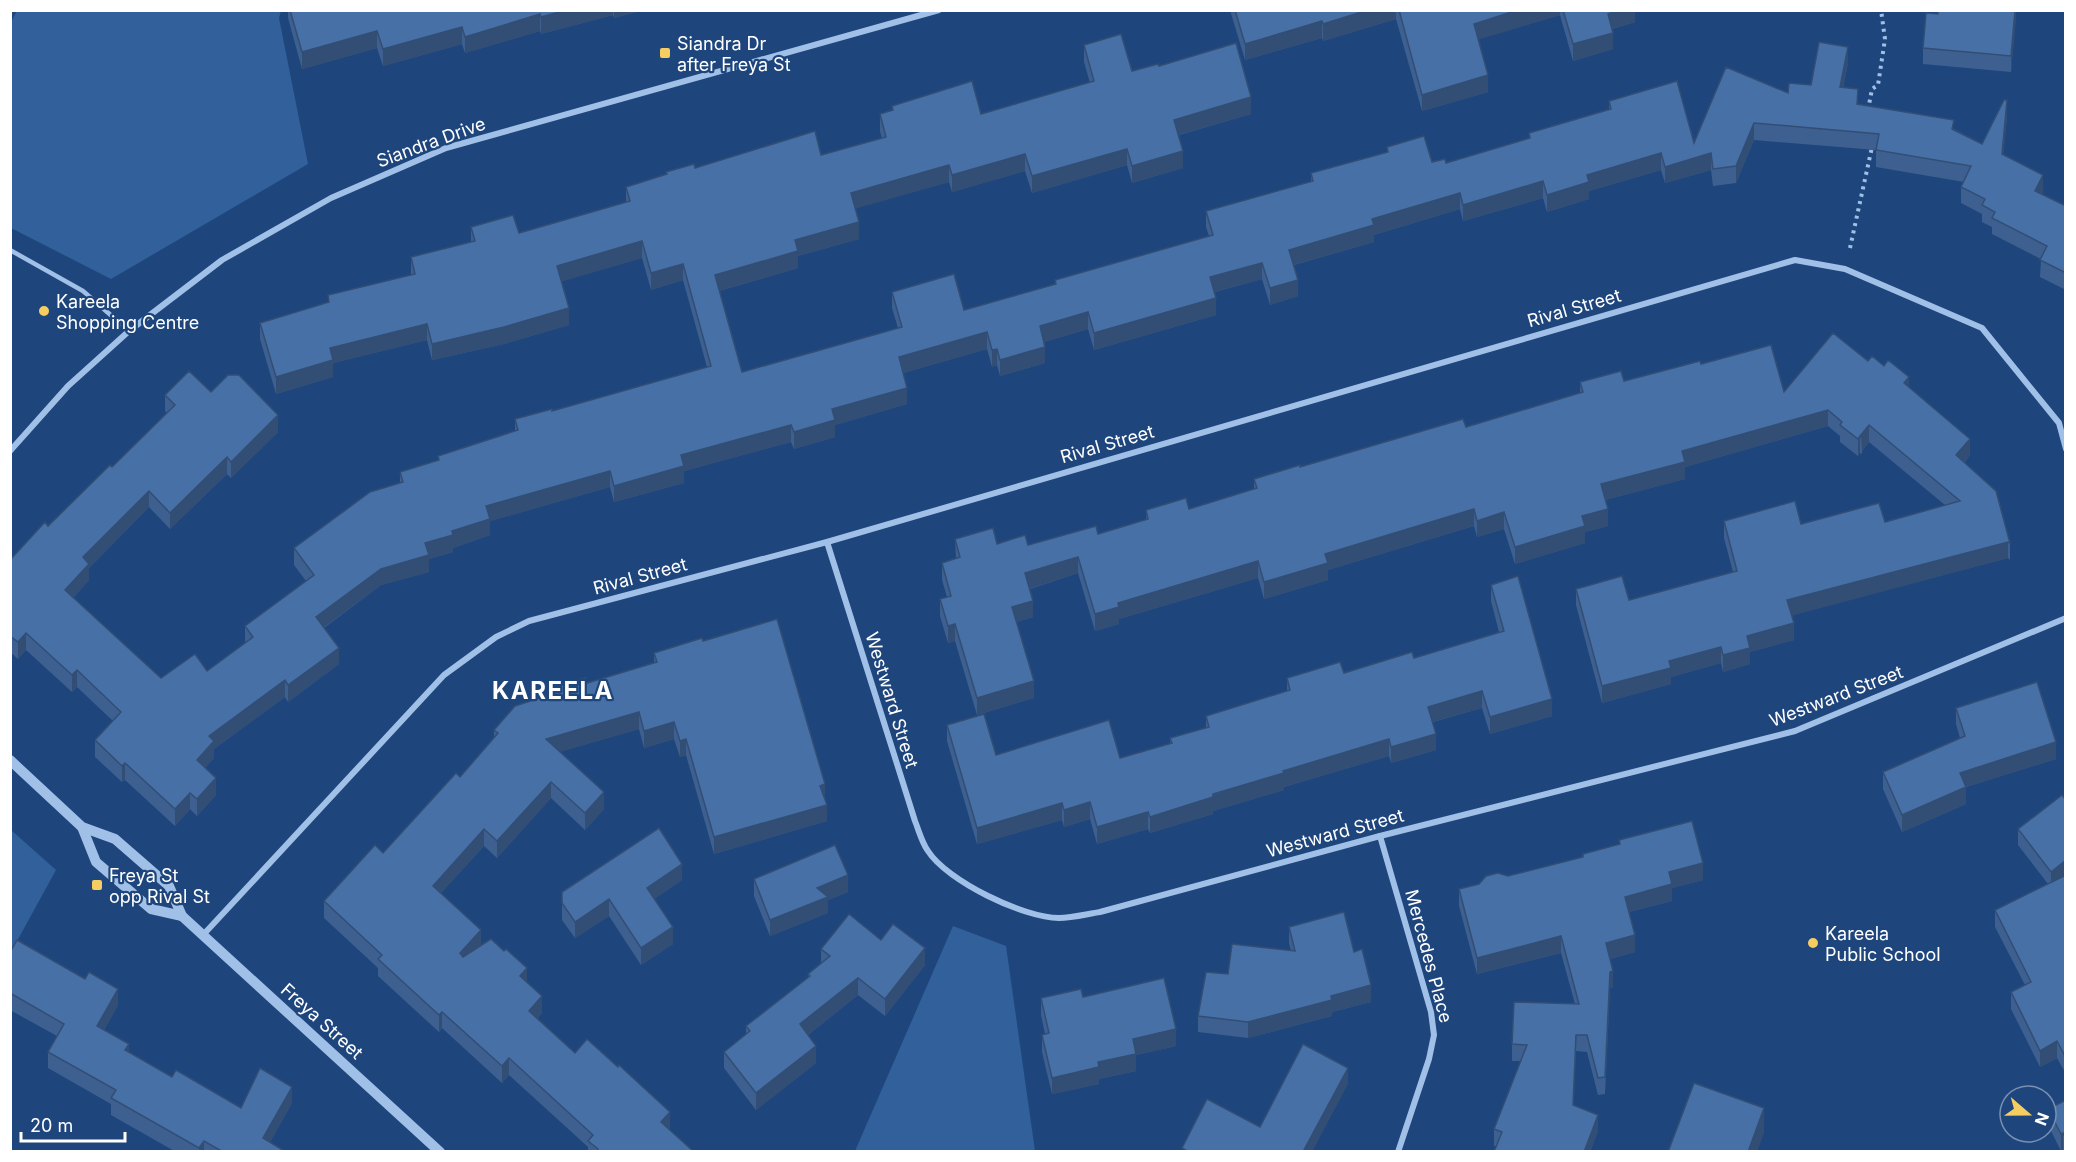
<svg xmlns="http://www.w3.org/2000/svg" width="2076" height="1162" font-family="Inter,sans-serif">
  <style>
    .green { fill: #31609b }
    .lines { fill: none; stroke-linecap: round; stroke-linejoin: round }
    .path { stroke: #a1c0e7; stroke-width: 4; stroke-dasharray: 3 4.5; stroke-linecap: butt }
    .service { stroke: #a1c0e7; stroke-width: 4.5 }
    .minor { stroke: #a1c0e7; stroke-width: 6 }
    .tertiary { stroke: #a1c0e7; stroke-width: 10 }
    .wall { fill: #3d6090 }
    .shaded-wall { fill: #324e75 }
    .building { fill: #4770a7; stroke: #324e75; stroke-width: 1.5 }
    .poi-dot { fill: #f6cd60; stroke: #1e467d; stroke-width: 2 }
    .labels { text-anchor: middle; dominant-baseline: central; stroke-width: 4.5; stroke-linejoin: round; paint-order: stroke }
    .poi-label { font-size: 18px; fill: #fff; stroke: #1e467d; text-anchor: start }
    .street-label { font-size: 18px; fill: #fff; stroke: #1e467d }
    .district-label { font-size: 24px; font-weight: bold; letter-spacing: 1.5px; fill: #fff; stroke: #1e467d }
  </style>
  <rect width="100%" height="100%" fill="#1e467d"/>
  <g class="green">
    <path d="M17,11h264l-2,7 29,146 -197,115 -100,-51 -1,-204z"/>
    <path d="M11,830l45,40 -45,82z"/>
    <path d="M953,926l53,20 29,205h-180z"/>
  </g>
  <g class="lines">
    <g class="path">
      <path d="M1868,110l4,-21 6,-4 7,-46 -4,-29"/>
      <path d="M1850,248l22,-101"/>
    </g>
    <path class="service" d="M10,250l73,41 46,40"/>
    <g class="minor">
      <path d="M10,451l58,-65 61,-55 93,-71 109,-62 115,-50 493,-138"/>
      <path d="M827,542l88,279c4,10 7,22 13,30 19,30 96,67 131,67 13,0 28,-4 41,-6l280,-76 415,-105 271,-113"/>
      <path d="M1380,836l51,176 3,23 -5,24 -31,93"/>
      <path d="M203,935l241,-260 52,-38 33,-16 298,-79 968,-282 50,9 137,59 77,95 7,26"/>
    </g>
    <g class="tertiary">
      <path d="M10,760l72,67 33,12 54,47 13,30 258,236"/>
      <path d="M82,827l14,35 55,47 31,7"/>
    </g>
  </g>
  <g class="wall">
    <path d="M288,10h356l-30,8 -1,-3 -72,19 -1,-3 -75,22 -3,-9 -79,22 -6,-18 -75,21 -14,-51z"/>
    <path d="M1230,10h405v12l-23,7 1,20 -40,12 -13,-46 -82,24 10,53 -66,19 -26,-92 -73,22 -1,-3 -77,22z"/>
    <path d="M2016,10l-5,62 -88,-8v-16l15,-34z"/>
    <path d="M1084,45l48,26 27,-5 92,48 -72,21 4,33 -51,15 -5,-18 -95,28 -7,-22 -73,21 -3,-10 -94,26 4,31 -61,17v12l-79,23 23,81 156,-44 -6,-20v-16l72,18 91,-26v-4l154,-44 -3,-9v-16l105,-29v-9l76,-21v-5l45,15 14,1 83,-25v-5l80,-24v-8l85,42 94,-50 23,-8 37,-22 -5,25 15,16 96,25 28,15 25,-27 -4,37 40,37 -1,3 24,12v84l-26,-13 1,-18 -49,-25v-7l-10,-5v-8l-21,-11v-16l3,-5 -88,-15v-17l-122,-10 -18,43 -23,3 -2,-16 -46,13 -4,-13 -72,21v8l-42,13 -4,-14 -80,23 -3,-12 -86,26v7l-80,23 4,31 -28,9 -8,-26 -47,13 1,23 -122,35 -6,-21 -44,13 1,21 -45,13 -3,-11 -5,2 -5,-18 -84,24 4,31 -72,21v12l-41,12 -3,-7 -107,29v12l-70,19 -4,-15 -120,34v14l-37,13v4l-24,7v13l-48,13 -57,43 15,36 -51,38 -3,-5 -71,52v9l-9,10 11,27 -19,21 -7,-7 -15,17 -50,-46 -3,2 -27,-25v-17l18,-19 -36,-34 -5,5 -46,-42 -8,9 -8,-7v-92l102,-93 55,-54 -2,-2v-16l46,-3 67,40 -47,46 -4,-4 -57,55 -21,-22 -60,61v12l-16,18 88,80 46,-7 38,-28v-17l61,-45 -12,-16v-17l106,-65v-11l38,-12v-4l77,-25v-12l37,-8 155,-44 -24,-87 -32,10 -9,-32 -81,23 8,44 -65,19 -72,16 -5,-20 -94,23v14l-57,17 -16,-55v-16l68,-20v-8l83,-20v-18l60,-15v-15l48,6 107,-31v-15l40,-12v-3l155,-17 61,-16 -2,-8v-17l12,-3v-5l89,8 109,-31 -6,-21z"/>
    <path d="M1868,361l41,27 61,67 -6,8 46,80v17l-2,-2 -216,57 2,25 -44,12v12l-27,8 -2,-9 -50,14v7l-69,19 -26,-98v-16l53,11 104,-28 -9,-34v-17l77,3 84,-2 60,-17 -76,-63 -7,9v3l-2,-1 -2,3 -18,-14v-6l-12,-10 -143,41v12l-80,21 3,26 -23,6v11l-70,21 -11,-35 -27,8 -3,-11 -146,44v10l-64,19 -6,-21 -139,41v5l-24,7 -17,-58 -48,16 3,28 -16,5 17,76 -57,17 -22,-74 -7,2 -8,-27v-17l7,-2 -5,-17v-17l14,-4 -1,-20 42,5 31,1 70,-11 48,-14v-10l43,-1 65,-20v-10l212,-52 114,-34v-11l44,-1 77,-17 83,28z"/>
    <path d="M1491,585l61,131 -62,18 -8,-26 -49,14 3,28 -45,13 -2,-7 -105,31v3l-71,21v3l-63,19 -2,-4 -51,15 -7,-25 -26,8 -2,-7 -85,24 -30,-103v-16l49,30 124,3 50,-14v-6l36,-10v-12l81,-24v-14l57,-5 70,-15 85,-26 -8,-31z"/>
    <path d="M703,641l122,159 2,21 -113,33 -28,-99 -6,2 -6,-18 -30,9 -5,-19 -80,23 45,57 -19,21 -34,-32 -54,60 -13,-12 -43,47 40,53 46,36 15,31 -5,6 38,34 95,75 -1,1 25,23h-106v-5l-79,-72 -7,8 -60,-55 -3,4 -61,-56v-8l-54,-50v-17l59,-48 77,-76 34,-39v-8l59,-37v-6l34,-4 67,-20v-10z"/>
    <path d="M1956,708l100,51 -90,28v17l-64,28 -19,-43v-17l77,-34 -4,-14z"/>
    <path d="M2066,800v274l-9,-16 -17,9 -29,-58v-17l14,-7 -30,-58v-17l53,-26 -30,-39v-16z"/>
    <path d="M1619,840l84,40 -31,8v13l-43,11 6,40 -25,7 3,29h-3l-5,106 -7,1 -11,-43 -11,-1 -3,54 25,26 -8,21h-96l2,-6h-2v-17l27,-68h-9v-17l63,-40 -14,-51 -84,21 -18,-68v-17l124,-32v-3l36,-9z"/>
    <path d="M754,879l94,13 -20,8v13l-58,23 -16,-40z"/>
    <path d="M682,880l-28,19 19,45 -32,21 -32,-49 -34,22 -13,-18v-28z"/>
    <path d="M1289,927l65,25 17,50 -39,10v4l-84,22 -50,-6v-16l30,-42 63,-23 -2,-8z"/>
    <path d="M881,940l44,25 -40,51 -27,-21 -50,40 8,28 -60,47 -32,-42v-16l22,-18v-8l62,-48v-4l13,-10v-15z"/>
    <path d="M10,952l108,53 -14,25 25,23 43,24 69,31 51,-5 -22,39 16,10h-110l-65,-37v-11l-63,-36v-16l9,-16 -47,-26z"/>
    <path d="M1083,997l93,49 -40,9v16l-37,8v5l-47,10 -10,-42v-17l3,-1 -4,-19v-17z"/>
    <path d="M2066,1100v52h-2l-1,-2 -2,1 -13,-26v-16z"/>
  </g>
  <g class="shaded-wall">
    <path d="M566,10h47v5l-72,19v-17z"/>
    <path d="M614,10h30l-30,8z"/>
    <path d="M1368,10h28v9l-73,22v-17z"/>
    <path d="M1518,10h42v5l-86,26v-17z"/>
    <path d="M1618,10h17v12l-27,8v-16z"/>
    <path d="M2015,10l1,10 -5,52v-16z"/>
    <path d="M540,14v17l-75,22v-16z"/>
    <path d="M1322,21v17l-77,22v-16z"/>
    <path d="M462,27v17l-79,22v-17z"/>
    <path d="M377,31v17l-75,21v-17z"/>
    <path d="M1613,33v16l-40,12v-17z"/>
    <path d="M1848,47v16l-8,41v-17z"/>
    <path d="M1488,75v17l-66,19v-16z"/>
    <path d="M1251,97v17l-77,22v-16z"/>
    <path d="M2007,100v17l-5,53v-16z"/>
    <path d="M1754,123v17l-18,43v-17z"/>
    <path d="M1127,149v16l-95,28v-17z"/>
    <path d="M1183,151v17l-51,15v-17z"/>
    <path d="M1661,153v17l-72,21v8l-42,13v-17l40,-20z"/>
    <path d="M1711,153v17l-46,13v-16z"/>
    <path d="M1025,154v17l-73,21v-17z"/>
    <path d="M949,165v17l-98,28v-17z"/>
    <path d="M2043,175v16l-8,17v-17z"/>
    <path d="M1543,181v17l-80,23v-16z"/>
    <path d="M1460,193v16l-86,26v7l-85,24v-16l83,-31z"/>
    <path d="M859,222v17l-61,17v12l-83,24v-17l80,-35z"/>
    <path d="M642,241v17l-85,25v-17z"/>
    <path d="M1262,263v16l-52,14v-16z"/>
    <path d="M683,264v16l-32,10v-17z"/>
    <path d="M1298,280v16l-28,9v-17z"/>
    <path d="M1216,298v17l-122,35v-17z"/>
    <path d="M569,308v17l-65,19 -72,16v-16z"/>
    <path d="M1088,312v17l-48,14v-17z"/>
    <path d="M427,324v16l-94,23v14l-57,17v-17l54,-29z"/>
    <path d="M987,332v17l-88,25v-17z"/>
    <path d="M1045,347v16l-45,13v-16z"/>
    <path d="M997,349v16l-5,2v-17z"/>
    <path d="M1909,377v16l-5,-10z"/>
    <path d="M907,388v16l-72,21v12l-41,12v-17l38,-23z"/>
    <path d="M1828,410v16l-143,41v12l-84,22v-17l81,-33z"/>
    <path d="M278,415v17l-47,46v-16z"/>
    <path d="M791,425v17l-107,29v12l-70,19v-16l67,-31z"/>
    <path d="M1869,425v17l-7,9 -1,-16z"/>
    <path d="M1860,436v17l-2,3v-17z"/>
    <path d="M1970,439v16l-14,17v-17z"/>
    <path d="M227,457v17l-57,55v-16z"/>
    <path d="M610,471v16l-120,34v14l-37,13v4l-24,7v13l-48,13 -65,48v-16l65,-48 44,-26 27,-12 34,-25z"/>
    <path d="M149,491v16l-60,61v12l-24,27v-17l18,-33z"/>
    <path d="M1474,509v17l-146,44v10l-64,19v-17l61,-28z"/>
    <path d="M1608,509v17l-23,6v11l-70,21v-17l67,-31z"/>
    <path d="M1504,512v17l-27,8v-16z"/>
    <path d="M2008,542v16l-221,59v-17z"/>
    <path d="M1078,557v16l-53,17v-17z"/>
    <path d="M1258,561v17l-139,41v5l-24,7v-17l23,-11z"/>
    <path d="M1033,601v16l-21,7v-17z"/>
    <path d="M1794,623v17l-44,12v12l-27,8v-17l24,-19z"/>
    <path d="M955,624v17l-7,2v-17z"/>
    <path d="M26,633v17l-8,9v-17z"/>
    <path d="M1721,647v16l-50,14v7l-69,19v-17l67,-25z"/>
    <path d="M339,648v16l-51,38v-17z"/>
    <path d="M77,670v17l-5,5v-17z"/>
    <path d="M285,680v17l-71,52v9l-17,19v-17l12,-24z"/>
    <path d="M1034,681v17l-57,17v-17z"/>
    <path d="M1482,691v17l-54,15v-16z"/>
    <path d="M1552,699v17l-62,18v-17z"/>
    <path d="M639,712v17l-93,27v-17z"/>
    <path d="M674,722v17l-30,9v-17z"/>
    <path d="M1436,734v16l-45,13v-16z"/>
    <path d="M686,739v16l-6,2v-16z"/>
    <path d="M1389,739v17l-105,31v3l-71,21v3l-63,19v-16l133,-46z"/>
    <path d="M2056,742v17l-90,28v17l-64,28v-17l58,-42z"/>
    <path d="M125,763v17l-3,2v-16z"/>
    <path d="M216,778v17l-19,21v-17z"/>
    <path d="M551,782v16l-54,60v-17z"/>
    <path d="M825,784v17l-5,-15z"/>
    <path d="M604,792v17l-19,21v-17z"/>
    <path d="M190,793v16l-15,17v-17z"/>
    <path d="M1090,802v17l-26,8v-17z"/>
    <path d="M1062,803v17l-85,24v-16z"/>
    <path d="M827,805v16l-113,33v-17z"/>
    <path d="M1148,812v17l-51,15v-17z"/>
    <path d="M484,829v17l-51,56v-16z"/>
    <path d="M2066,860v17l-15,11v-16z"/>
    <path d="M1703,863v17l-31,8v13l-47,12v-16l44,-25z"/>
    <path d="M682,864v16l-35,24v-16z"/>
    <path d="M848,875v17l-20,8v13l-58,23v-16l47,-32z"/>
    <path d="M609,899v17l-34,22v-16z"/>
    <path d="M673,927v17l-32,21v-17z"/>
    <path d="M481,930v16l-21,24v-17z"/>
    <path d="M1635,935v17l-29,8v-17z"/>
    <path d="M1561,936v17l-84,21v-16z"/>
    <path d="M925,948v17l-40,51v-17z"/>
    <path d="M527,968v17l-7,-9z"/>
    <path d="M1613,971v17h-3l-5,106 5,-122z"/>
    <path d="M858,978v17l-58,46v-17z"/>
    <path d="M1371,985v17l-39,10v4l-84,22v-16l83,-26z"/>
    <path d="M118,989v16l-21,37v-16z"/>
    <path d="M542,996v17l-13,15v-17z"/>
    <path d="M442,1012v16l-3,4v-17z"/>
    <path d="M1176,1029v17l-40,9v16l-37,8v5l-47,10v-16l46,-16 35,-23z"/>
    <path d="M1576,1035v16l-3,70v-16z"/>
    <path d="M2057,1041v17l-17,9v-16z"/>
    <path d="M129,1044v16l-4,-10z"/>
    <path d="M816,1046v17l-60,47v-17z"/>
    <path d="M509,1058v17l-7,8v-17z"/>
    <path d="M1348,1068v16l-36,68h-8v-2z"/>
    <path d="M292,1087v16l-27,49 -2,-14z"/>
    <path d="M1764,1108v25l-7,19h-9z"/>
    <path d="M670,1112v16l-9,10v-16z"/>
    <path d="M1598,1115v16l-8,21h-6z"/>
    <path d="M2063,1133v17l-2,1v-17z"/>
    <path d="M204,1141v11h-5v-4z"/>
  </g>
  <g class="building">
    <path d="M290,10h276l-25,7 -1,-3 -75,23 -3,-10 -79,22 -6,-18 -75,21z"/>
    <path d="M1235,10h133l-45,14 -1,-3 -77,23z"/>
    <path d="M1399,10h119l-44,14 14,51 -66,20z"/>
    <path d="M1563,10h55l-10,4 5,19 -40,11z"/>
    <path d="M1938,10h77l-4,46 -88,-8 3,-35 12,1z"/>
    <path d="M1121,34l11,37 26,-7 1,2 77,-23 15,54 -77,23 9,31 -51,15 -5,-17 -95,27 -7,-22 -73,21 -3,-10 -98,28 8,29 -64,18 3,11 -83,24 27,97 160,-45 -10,-35 62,-18 10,36 92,-26 -1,-4 158,-45 -7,-24 107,-30 -2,-8 77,-21 -1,-5 37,-11 8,26 13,-3 1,4 84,-25 -1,-5 82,-24 -2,-8 68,-20 17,62 32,-76 62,26 1,-10 22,2 8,-43 29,5 -8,40 18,2 -1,15 97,16 -2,9 30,15 22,-44h3l-5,54 41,21 -8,16 31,15v67l-26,-13 7,-14 -55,-28 3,-6 -13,-7 3,-6 -24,-12 10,-21 -95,-16 3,-16 -125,-11 -18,43 -23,3 -2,-16 -46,14 -4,-14 -74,22 2,7 -42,13 -4,-14 -80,24 -3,-12 -88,26 2,6 -85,25 9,30 -28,8 -8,-25 -52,14 6,21 -122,35 -6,-21 -48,14 5,21 -45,13 -3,-11 -5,1 -5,-18 -88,25 8,31 -75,21 3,11 -41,12 -3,-7 -110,30 3,11 -70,20 -4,-15 -124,35 4,13 -38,12 1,4 -28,8 4,12 -48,14 -65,48 23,31 -51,37 -3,-5 -76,56 5,5 -17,19 19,18 -19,21 -7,-6 -15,16 -50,-46 -3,3 -27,-26 26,-28 -44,-42 -5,5 -46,-42 -8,9 -8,-6v-76l35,-38 3,4 62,-61 2,2 63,-62 -10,-10 24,-24 22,21 17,-17h11l39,40 -47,47 -4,-5 -57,56 -21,-22 -66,66 6,7 -24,26 96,88 34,-24 12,17 46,-34 -8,-11 69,-51 -20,-27 76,-56 33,-10 -3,-10 39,-12 -1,-4 80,-26 -3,-11 37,-10v2l159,-45 -28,-102 -32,9 -9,-32 -85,25 12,42 -65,19 -72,17 -5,-20 -97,24 3,12 -57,17 -16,-54 69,-21 -1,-7 87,-21 -4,-17 64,-16 -4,-14 42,-12 6,18 111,-32 -4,-14 41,-13 -1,-2 28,-8 1,4 120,-37 6,24 65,-18 -6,-23 13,-4 -1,-4 80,-25 9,33 113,-33 -10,-36z"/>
    <path d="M1833,333l35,28 4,-5 12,10 4,-6 21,17 -5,6 66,56 -14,16 40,36 14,52 -2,-1 -221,58 7,23 -47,13 3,12 -27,7 -2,-8 -52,14 2,7 -69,18 -26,-97 46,-13 7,24 108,-29 -13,-50 71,-20 6,23 78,-21 6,19 75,-21 -91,-76 -8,10 1,3 -2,-2 -2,3 -18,-14 2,-3 -14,-12 -146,41 3,11 -84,22 7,25 -26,7 3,10 -70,21 -11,-35 -27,9 -3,-12 -149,45 3,9 -64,19 -6,-21 -140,42 1,4 -24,7 -17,-57 -53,16 8,28 -21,6 22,74 -57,17 -22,-74 -7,2 -8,-27 11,-3 -9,-33 18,-6 -5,-18 38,-11 4,16 28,-9 3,10 68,-19 2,8 50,-15 -2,-9 40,-12 3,11 68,-21 -3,-9 46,-14v2l163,-48 3,8 117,-35 -3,-10 41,-11 3,10 76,-20 1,3 70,-19 13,47z"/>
    <path d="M1518,576l34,123 -62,18 -8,-26 -54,16 8,27 -45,13 -2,-8 -106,32 1,2 -71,21v3l-63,20 -2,-5 -51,15 -7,-25 -26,8 -2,-7 -85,25 -30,-103 37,-11 12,41 113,-35 11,38 52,-15 -2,-5 39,-11 -3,-11 84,-26 -3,-12 53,-16 4,11 68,-21 2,6 90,-27 -13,-46z"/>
    <path d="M777,619l48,165 -5,2 7,19 -113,32 -28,-98 -6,2 -6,-19 -30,9 -5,-19 -93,27 58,53 -19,21 -34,-31 -54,59 -13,-12 -51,57 48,44 -21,23 3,4 28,-18 13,12 2,-2 21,19 -7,8 22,20 -13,15 46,42 12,-14 31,28 1,-2 51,47 -9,10 33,30h-98l2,-3 -10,-8 5,-6 -84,-77 -7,8 -60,-54 -3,3 -61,-56 4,-4 -58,-54 51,-56 8,8 73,-80 4,4 38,-44 -4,-3 21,-24 40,-13 -2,-6 32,-9 2,5 70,-21 -3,-9 48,-15 1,3z"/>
    <path d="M2037,682l19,60 -96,31 6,14 -64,28 -19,-43 82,-36 -9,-28z"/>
    <path d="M2062,795l4,5v60l-15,12 -33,-43z"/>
    <path d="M1692,821l11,42 -34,9 3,12 -47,13 10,38 -29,8 7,28 -3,1 -5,105 -7,1 -11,-43h-11l-3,70 25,10 -14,37h-90l8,-20 -8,-3 33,-84 -15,-1 2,-42 65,2 -18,-68 -84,22 -18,-69 20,-5 7,-8 12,-3 10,3 75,-19v-3l37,-10 -1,-4z"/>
    <path d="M659,828l23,36 -35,24 26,39 -32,21 -32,-49 -34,23 -13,-19v-11z"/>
    <path d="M835,845l13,30 -31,13 11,9 -58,23 -16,-41z"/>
    <path d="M2066,875v183l-9,-17 -17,10 -29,-59 20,-10 -36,-72z"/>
    <path d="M1344,912l10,40 8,-3 9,36 -40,11 1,4 -84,22 -50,-6 8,-44 22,2 4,-30 63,7 -6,-24z"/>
    <path d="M849,914l32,26 12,-16 32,24 -40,51 -27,-21 -58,46 16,22 -60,47 -32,-41 26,-21 -4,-5 64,-50 -2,-2 22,-18 -9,-7z"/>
    <path d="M17,940l68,39 4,-7 29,17 -21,37 32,18 -4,6 47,27 4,-7 65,38 19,-40 32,19 -29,51 23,14h-63l-19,-11 -5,7 -88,-50 5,-8 -68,-38 16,-28 -54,-31v-41z"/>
    <path d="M1164,978l12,51 -43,10 3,15 -38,8 1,5 -47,11 -10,-43 7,-2 -8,-35 40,-9 2,8z"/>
    <path d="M1303,1044l45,24 -44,82 4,2h-119l-7,-4 25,-49 53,28z"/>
    <path d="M1694,1083l70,25 -16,44h-80z"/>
    <path d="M2066,1100v38l-3,-5 -2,1 -13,-25z"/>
  </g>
  <g class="poi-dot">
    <rect x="659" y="47" width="12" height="12" rx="3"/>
    <circle cx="44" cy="311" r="6"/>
    <rect x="91" y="879" width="12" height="12" rx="3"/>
    <circle cx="1813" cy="943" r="6"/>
  </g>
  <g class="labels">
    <g class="poi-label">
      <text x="677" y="43">Siandra Dr<tspan x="677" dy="21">after Freya St</tspan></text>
      <text x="56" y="301">Kareela<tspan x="56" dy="21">Shopping Centre</tspan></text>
      <text x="109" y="875">Freya St<tspan x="109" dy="21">opp Rival St</tspan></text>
      <text x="1825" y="933">Kareela<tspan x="1825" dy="21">Public School</tspan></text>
    </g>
    <g class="street-label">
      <text transform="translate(431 142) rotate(-20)">Siandra Drive</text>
      <text transform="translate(1574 308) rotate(-16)">Rival Street</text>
      <text transform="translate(1107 444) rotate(-16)">Rival Street</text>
      <text transform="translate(640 576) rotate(-15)">Rival Street</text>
      <text transform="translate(1836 696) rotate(-21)">Westward Street</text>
      <text transform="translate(892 700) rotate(73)">Westward Street</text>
      <text transform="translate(1335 833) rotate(-15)">Westward Street</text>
      <text transform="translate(1429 956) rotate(75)">Mercedes Place</text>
      <text transform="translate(322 1021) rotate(42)">Freya Street</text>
    </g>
    <g class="district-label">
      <text x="553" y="690">KAREELA</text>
    </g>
  </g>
  <rect width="2076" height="1162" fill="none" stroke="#ffffff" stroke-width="24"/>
  <g transform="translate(2028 1114) rotate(110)"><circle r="28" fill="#1e467d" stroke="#7890b1" stroke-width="1.5"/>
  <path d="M0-4.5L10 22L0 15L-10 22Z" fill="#f6cd60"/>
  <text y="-9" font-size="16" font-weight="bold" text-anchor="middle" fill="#ffffff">N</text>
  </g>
  <path d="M21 1132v9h104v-9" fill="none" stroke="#ffffff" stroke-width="3"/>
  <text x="30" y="1132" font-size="18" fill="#ffffff" stroke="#1e467d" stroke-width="4.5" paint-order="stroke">20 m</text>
</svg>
